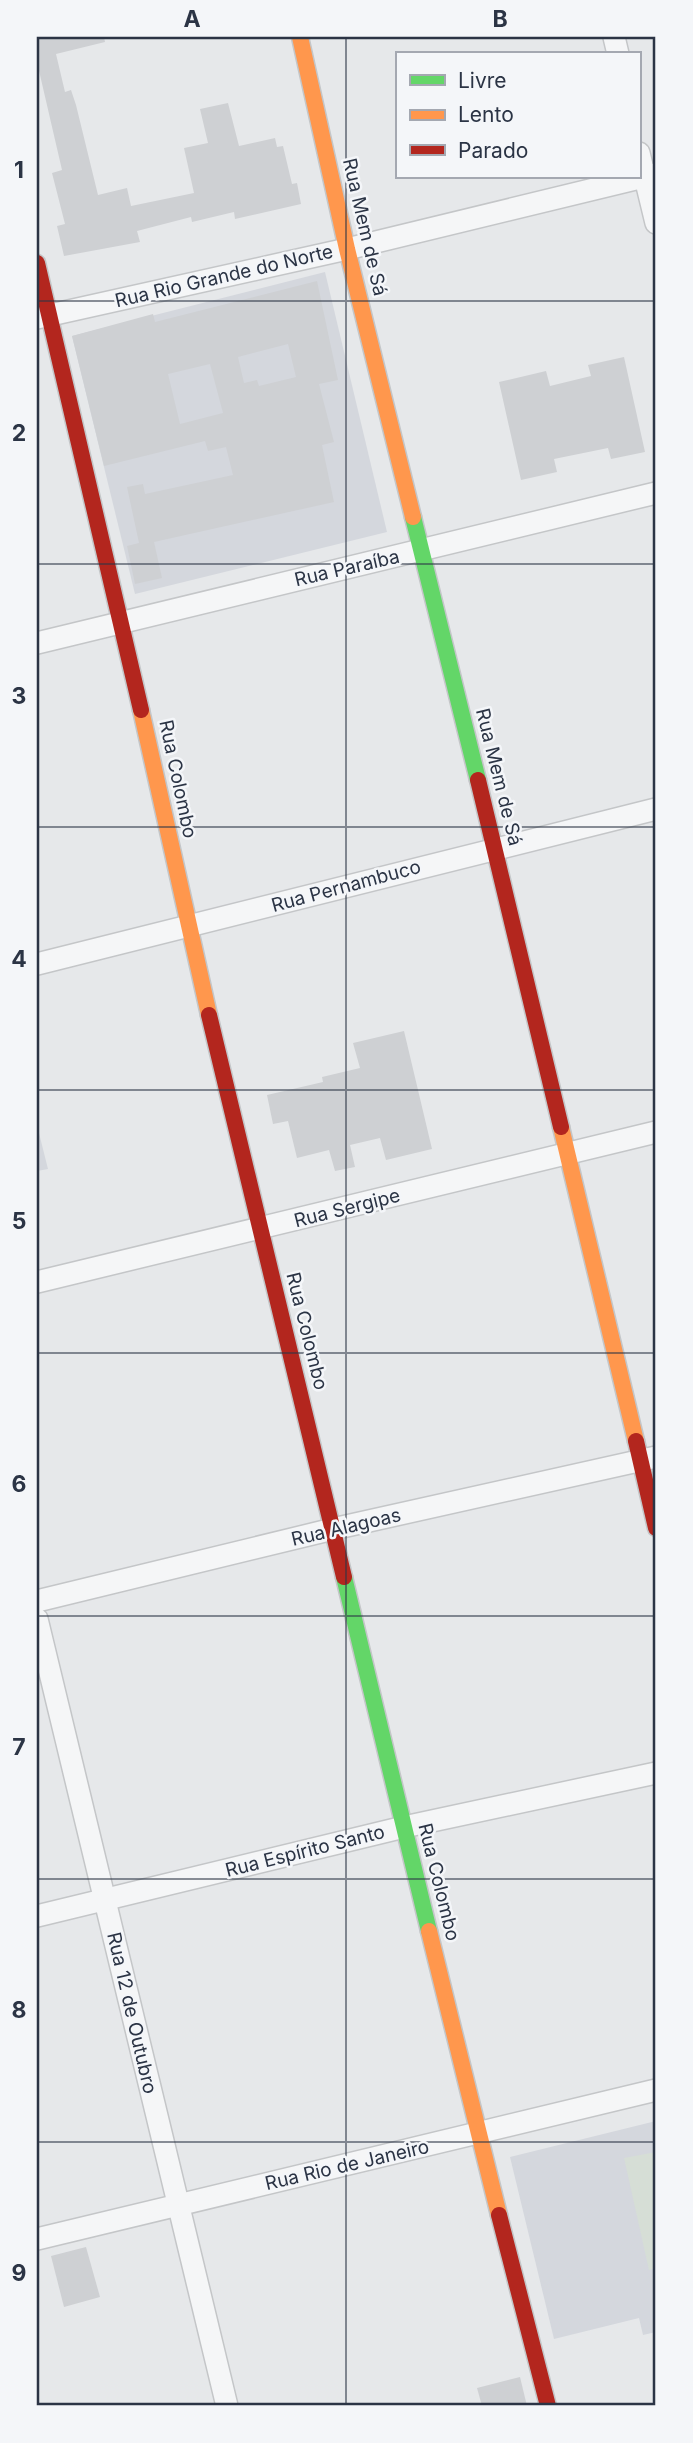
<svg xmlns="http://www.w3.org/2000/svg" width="693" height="2443" font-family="Inter,sans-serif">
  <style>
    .built { fill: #d4d7dd }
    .green { fill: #d6ded6 }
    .building { fill: #ced0d3; fill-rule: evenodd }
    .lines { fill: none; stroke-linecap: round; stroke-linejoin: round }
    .street-casing { stroke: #c4c6c8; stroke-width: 24 }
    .fast-casing { stroke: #c4c6c8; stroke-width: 19 }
    .slow-casing { stroke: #c4c6c8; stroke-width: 19 }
    .jam-casing { stroke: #c4c6c8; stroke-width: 19 }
    .street { stroke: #f5f6f7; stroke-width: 21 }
    .fast { stroke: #63d668; stroke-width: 16 }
    .slow { stroke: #ff974d; stroke-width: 16 }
    .jam { stroke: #b3261e; stroke-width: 16 }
    .grid { fill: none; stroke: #2b3445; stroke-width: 2; stroke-opacity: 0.55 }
    .labels { text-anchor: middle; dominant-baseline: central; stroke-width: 5; stroke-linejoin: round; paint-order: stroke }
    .street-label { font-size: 19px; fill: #2b3445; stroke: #f4f6f9 }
    .neatline { fill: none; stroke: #2b3445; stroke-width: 2.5 }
    .grid-label { font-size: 23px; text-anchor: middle; font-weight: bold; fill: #2b3445 }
  </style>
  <rect width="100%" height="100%" fill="#e6e8ea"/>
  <g class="built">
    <path d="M325,272l62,260 -252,62 -63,-258z"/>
    <path d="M37,1125l11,44 -11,2z"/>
    <path d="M656,2121v160l-3,1 3,50 -13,3 -4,-17 -85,21 -44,-182z"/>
  </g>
  <path class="green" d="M656,2152v116l-7,2 -25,-112z"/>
  <g class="building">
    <path d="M37,37h67l1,5 -49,12 9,38 6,-2 5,15 22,90 29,-7 4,18 63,-13 -10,-45 24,-5 -8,-34 28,-6 11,43 36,-8 2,9 6,-1 9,38 5,-1 4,21 -66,15 -1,-7 -42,10 -1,-5 -54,14 3,11 -76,14 -7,-30 8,-2 -13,-51 10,-3 -25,-108z"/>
    <path d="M317,281l21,99 -19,4 15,58 -12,3 12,57 -180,40 8,36 -27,6 -8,-38 12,-3 -12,-56 16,-3 2,10 88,-19 -7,-28 -18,4 -3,-10 -101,25 -32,-130 81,-22 2,8zM288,344l8,33 -37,9 -2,-6 -13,3 -6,-26zM210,364l13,49 -43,11 -12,-50z"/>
    <path d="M624,357l21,95 -34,7 -3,-11 -54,11 3,13 -36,8 -22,-98 47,-11 4,15 41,-10 -3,-11z"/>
    <path d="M404,1031l28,118 -46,11 -6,-22 -30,7 5,22 -20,4 -6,-21 -32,8 -9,-37 -15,3 -6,-29 56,-13 -1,-5 38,-9 -7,-25z"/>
    <path d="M86,2247l14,50 -36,10 -13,-51z"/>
    <path d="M520,2377l7,29h-45l-5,-18z"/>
  </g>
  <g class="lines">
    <defs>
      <g id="street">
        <path d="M614,37l4,17"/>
        <path d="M639,153l17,70"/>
        <path d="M37,318l310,-69 309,-75"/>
        <path d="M37,643l619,-150"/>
        <path d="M37,964l619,-155"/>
        <path d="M37,1282l619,-150"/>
        <path d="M37,1601l296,-72 323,-72"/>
        <path d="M37,1619l190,787"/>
        <path d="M37,1916l367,-89 252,-54"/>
        <path d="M37,2239l619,-149"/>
      </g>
      <g id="fast">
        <path d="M413,517l65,263"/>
        <path d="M344,1577l85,354"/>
      </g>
      <g id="slow">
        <path d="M300,37l47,212 66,268"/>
        <path d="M141,710l68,305"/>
        <path d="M561,1127l75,314"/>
        <path d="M429,1931l70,284"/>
      </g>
      <g id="jam">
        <path d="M37,263l104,447"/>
        <path d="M478,780l83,347"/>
        <path d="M209,1015l135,562"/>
        <path d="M636,1441l20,87"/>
        <path d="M499,2215l49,191"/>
      </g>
    </defs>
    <use href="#street" class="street-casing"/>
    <use href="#fast" class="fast-casing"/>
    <use href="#slow" class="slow-casing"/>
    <use href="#jam" class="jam-casing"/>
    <use href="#street" class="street"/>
    <use href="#fast" class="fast"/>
    <use href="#slow" class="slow"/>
    <use href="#jam" class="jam"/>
  </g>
  <path class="grid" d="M346,37v2369M37,301h619M37,564h619M37,827h619M37,1090h619M37,1353h619M37,1616h619M37,1879h619M37,2142h619"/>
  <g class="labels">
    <g class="street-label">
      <text transform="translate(365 227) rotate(77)">Rua Mem de Sá</text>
      <text transform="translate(224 276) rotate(-13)">Rua Rio Grande do Norte</text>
      <text transform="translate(347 568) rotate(-13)">Rua Paraíba</text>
      <text transform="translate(499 777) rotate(76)">Rua Mem de Sá</text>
      <text transform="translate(178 779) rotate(78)">Rua Colombo</text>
      <text transform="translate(346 886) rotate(-15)">Rua Pernambuco</text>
      <text transform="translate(347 1208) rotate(-14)">Rua Sergipe</text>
      <text transform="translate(307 1331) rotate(76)">Rua Colombo</text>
      <text transform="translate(346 1527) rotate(-13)">Rua Alagoas</text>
      <text transform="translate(305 1851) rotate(-14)">Rua Espírito Santo</text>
      <text transform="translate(439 1882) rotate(76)">Rua Colombo</text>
      <text transform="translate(132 2013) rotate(77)">Rua 12 de Outubro</text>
      <text transform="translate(347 2165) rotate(-13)">Rua Rio de Janeiro</text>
    </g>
  </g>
  <rect width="693" height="2443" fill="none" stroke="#f4f6f9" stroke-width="77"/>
  <rect x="396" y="52" width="245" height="126" fill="#f4f6f9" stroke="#a4a8b1" stroke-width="2"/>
  <rect x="410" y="75" width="35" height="10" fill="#63d668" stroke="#a4a8b1" stroke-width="2"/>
  <text x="458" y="88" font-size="21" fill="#2b3445">Livre</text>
  <rect x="410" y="110" width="35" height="10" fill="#ff974d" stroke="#a4a8b1" stroke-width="2"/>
  <text x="458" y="122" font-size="21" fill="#2b3445">Lento</text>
  <rect x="410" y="145" width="35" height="10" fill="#b3261e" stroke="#a4a8b1" stroke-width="2"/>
  <text x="458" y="158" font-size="21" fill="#2b3445">Parado</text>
  <rect x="38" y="38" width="616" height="2366" class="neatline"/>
  <g class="grid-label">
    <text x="192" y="27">A</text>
    <text x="500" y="27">B</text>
    <text x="19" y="178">1</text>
    <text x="19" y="441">2</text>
    <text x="19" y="704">3</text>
    <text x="19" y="967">4</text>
    <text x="19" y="1229">5</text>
    <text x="19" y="1492">6</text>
    <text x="19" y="1755">7</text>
    <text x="19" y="2018">8</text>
    <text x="19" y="2281">9</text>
  </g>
</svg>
